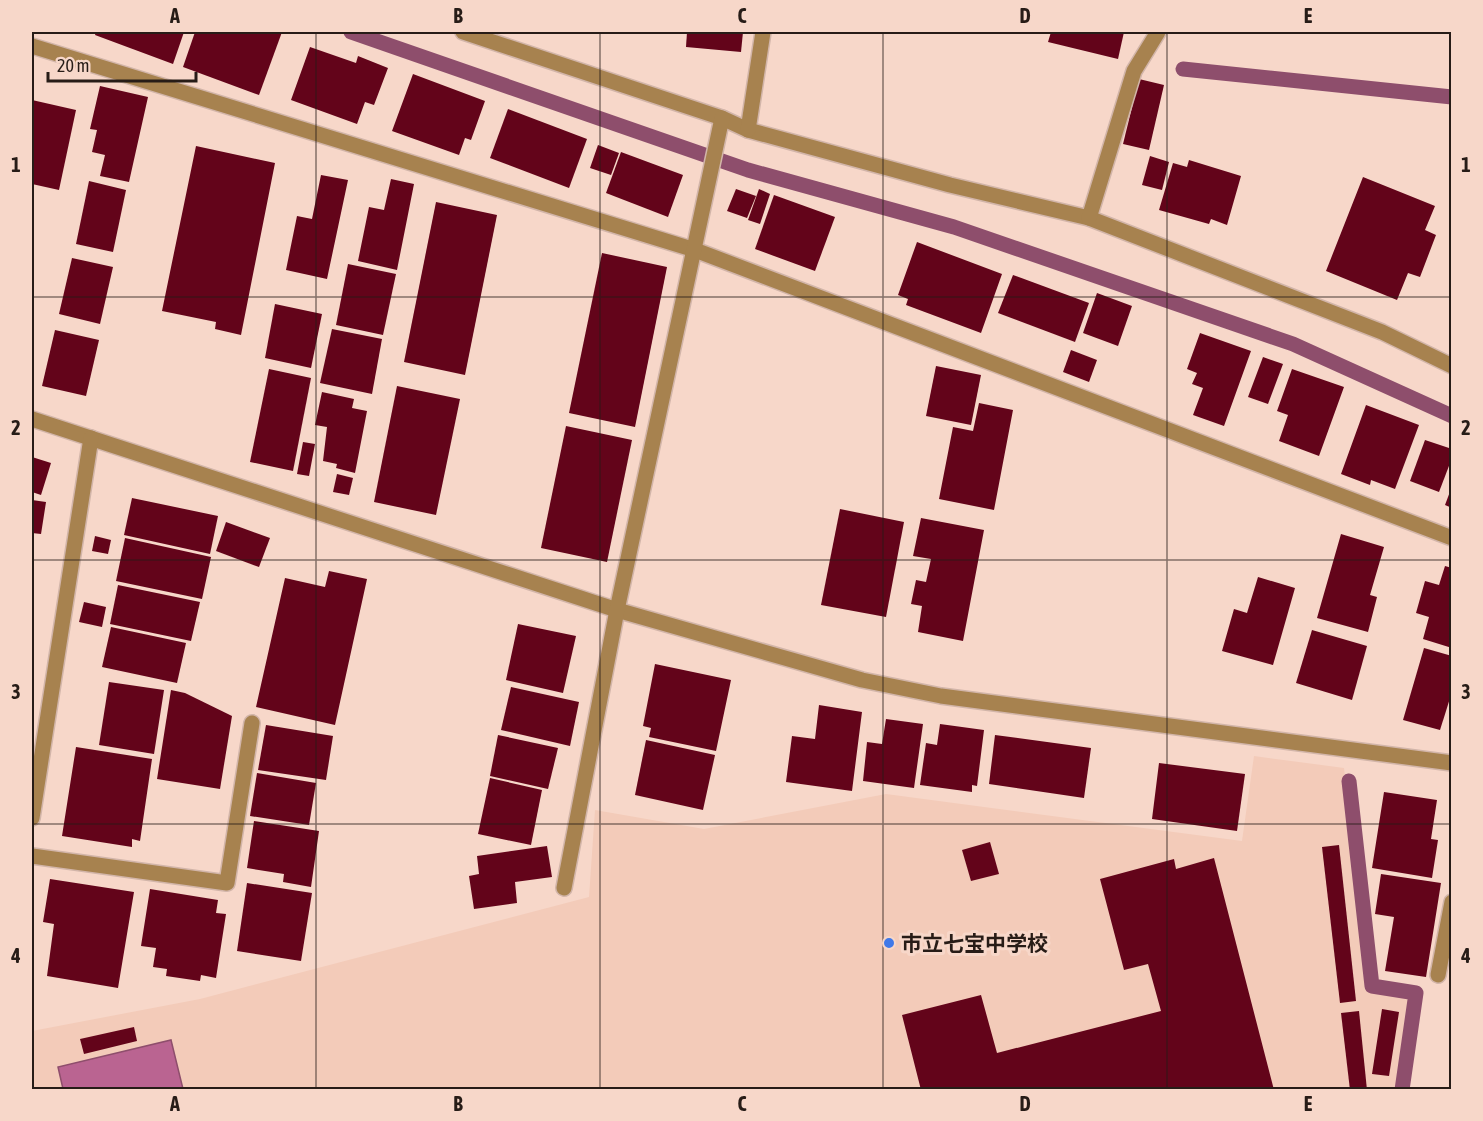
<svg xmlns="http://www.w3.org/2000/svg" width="1483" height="1121" font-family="'Asap Condensed','Noto Sans JP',sans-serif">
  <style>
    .built { fill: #f3cbb9 }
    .water { fill: #ba6491; stroke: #8e4e6c; stroke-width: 1.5 }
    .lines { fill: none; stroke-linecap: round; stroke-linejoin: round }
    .stream { stroke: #8e4e6c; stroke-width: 15 }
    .building { fill: #63041a }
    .minor-casing { stroke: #d2b5a9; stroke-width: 18 }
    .minor { stroke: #a7824f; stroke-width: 15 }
    .grid { fill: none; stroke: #271c17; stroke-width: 1.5; stroke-opacity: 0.55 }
    .poi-dot { fill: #4079e8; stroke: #f7d7c9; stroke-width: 2 }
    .labels { text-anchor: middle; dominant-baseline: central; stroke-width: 6; stroke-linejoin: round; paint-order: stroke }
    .poi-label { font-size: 21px; font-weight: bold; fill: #271c17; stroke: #f7d7c9; text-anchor: start }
    .neatline { fill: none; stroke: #271c17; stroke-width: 2 }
    .grid-label { font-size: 20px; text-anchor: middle; font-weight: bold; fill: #271c17 }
  </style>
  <rect width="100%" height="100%" fill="#f7d7c9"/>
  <path class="built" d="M1254,756l90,12 25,220 44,7 -14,95h-1366l-1,-59 168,-32 389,-102 6,-87 109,19 182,-35 356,47z"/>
  <path class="water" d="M171,1040l12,49h-120l-5,-22z"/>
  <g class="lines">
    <g class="stream">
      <path d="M351,32l397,138 206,57 339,117 159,72"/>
      <path d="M1183,69l269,28"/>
      <path d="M1349,781l23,205 44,7 -14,97"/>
    </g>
  </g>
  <g class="building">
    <path d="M96,32h88l-11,32 -78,-29z"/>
    <path d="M195,32h87l-23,63 -76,-28z"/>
    <path d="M687,32h56l-2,20 -55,-5z"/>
    <path d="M1051,32h73l-6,27 -70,-17z"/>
    <path d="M310,47l46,16 2,-7 30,12 -14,37 -9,-3 -8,22 -66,-24z"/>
    <path d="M413,74l72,27 -14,39 -6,-2 -6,17 -67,-24z"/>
    <path d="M1139,79l25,6 -15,65 -26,-6z"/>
    <path d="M100,86l48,11 -19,85 -29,-6 5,-21 -13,-3 5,-22 -7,-1z"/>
    <path d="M32,100l44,10 -17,80 -27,-6z"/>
    <path d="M508,109l79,30 -18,49 -79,-30z"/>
    <path d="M598,145l21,8 -8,22 -21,-7z"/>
    <path d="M196,146l79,17 -34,172 -26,-6 1,-7 -54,-11z"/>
    <path d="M621,152l62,23 -15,42 -62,-24z"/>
    <path d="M1150,156l19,6 -7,28 -20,-5z"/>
    <path d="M1189,160l52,16 -14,49 -16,-6 -2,5 -50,-14 14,-47 14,4z"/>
    <path d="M321,175l27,5 -21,99 -41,-9 11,-54 15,3z"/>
    <path d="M1363,177l72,29 -10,24 11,5 -16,42 -12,-4 -11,27 -71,-29z"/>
    <path d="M391,179l23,5 -17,86 -39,-9 11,-54 15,3z"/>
    <path d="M89,181l37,9 -13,62 -37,-8z"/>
    <path d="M736,189l20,7 -9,22 -20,-7z"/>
    <path d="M759,189l11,5 -10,30 -12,-4z"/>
    <path d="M774,195l61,22 -20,54 -60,-22z"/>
    <path d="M436,202l61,13 -32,160 -61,-13z"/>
    <path d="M917,242l85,32 -21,59 -75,-28 2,-6 -10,-4z"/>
    <path d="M602,253l65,14 -32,160 -66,-14z"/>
    <path d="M72,258l41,9 -13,57 -41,-10z"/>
    <path d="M348,264l48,10 -13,61 -47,-10z"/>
    <path d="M1013,275l76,28 -14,39 -77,-29z"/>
    <path d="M1097,293l35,13 -14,40 -35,-13z"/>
    <path d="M275,304l47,10 -11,54 -46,-10z"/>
    <path d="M332,329l50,10 -10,55 -52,-11z"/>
    <path d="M55,330l44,10 -13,56 -44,-10z"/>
    <path d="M1200,333l51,18 -27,75 -31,-11 10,-27 -11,-4 5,-11 -10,-4z"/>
    <path d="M1071,350l26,10 -8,22 -26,-10z"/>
    <path d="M1263,357l20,7 -15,40 -20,-7z"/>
    <path d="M936,366l45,9 -10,50 -45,-9z"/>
    <path d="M269,369l42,9 -18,93 -43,-9z"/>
    <path d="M1292,369l52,18 -25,69 -40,-15 9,-26 -11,-4z"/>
    <path d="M397,386l63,13 -24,116 -62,-13z"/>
    <path d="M322,392l32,7 -2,9 15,3 -12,62 -19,-5 1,-4 -14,-3 4,-34 -12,-2z"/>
    <path d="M979,403l34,7 -19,100 -55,-11 14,-72 20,4z"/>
    <path d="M1366,405l53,20 -24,64 -24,-9 -1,5 -29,-11z"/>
    <path d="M566,426l66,14 -25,122 -66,-14z"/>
    <path d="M1425,440l27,9v9l-13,34 -29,-11z"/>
    <path d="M303,442l12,2 -6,32 -12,-2z"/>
    <path d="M32,457l19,6 -10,32 -9,-3z"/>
    <path d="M337,474l16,4 -4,17 -16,-3z"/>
    <path d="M1451,489h1v19l-7,-3z"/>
    <path d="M132,498l86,18 -8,38 -86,-19z"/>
    <path d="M32,500l14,2 -5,32 -9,-1z"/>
    <path d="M840,509l64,13 -18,95 -65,-12z"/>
    <path d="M921,518l63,12 -21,111 -45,-9 4,-26 -11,-2 5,-24 10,2 5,-23 -18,-3z"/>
    <path d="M226,522l44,16 -11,29 -43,-16z"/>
    <path d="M1341,534l43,13 -14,48 7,2 -9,35 -51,-14z"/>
    <path d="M95,536l16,4 -3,14 -16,-3z"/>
    <path d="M125,538l86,19 -9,42 -86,-18z"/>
    <path d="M1445,566l7,2v80l-29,-9 6,-22 -13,-4 9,-32 14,4z"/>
    <path d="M329,571l38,8 -32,146 -79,-18 29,-129 40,9z"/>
    <path d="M1258,577l37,11 -22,77 -51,-14 12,-42 13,4z"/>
    <path d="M118,585l82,17 -9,39 -81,-17z"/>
    <path d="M84,602l22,5 -4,20 -23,-5z"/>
    <path d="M518,624l58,12 -13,57 -57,-13z"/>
    <path d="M111,627l75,16 -9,40 -75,-16z"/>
    <path d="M1312,630l55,16 -15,54 -56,-17z"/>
    <path d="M1424,648l28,8v36l-12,38 -37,-10z"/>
    <path d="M655,664l76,16 -15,71 -67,-14 2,-9 -8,-2z"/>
    <path d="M109,682l55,8 -10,64 -55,-9z"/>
    <path d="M511,687l68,15 -9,44 -69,-16z"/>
    <path d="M171,690l14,3 47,23 -12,73 -63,-10z"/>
    <path d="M819,705l43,7 -10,79 -66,-9 6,-46 23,3z"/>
    <path d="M886,719l37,5 -9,64 -51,-7 4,-39 15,2z"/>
    <path d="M940,724l44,6 -7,56 -5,-1v7l-52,-7 6,-42 11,2z"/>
    <path d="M266,725l67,11 -7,44 -68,-10z"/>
    <path d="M498,735l60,13 -10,41 -58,-13z"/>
    <path d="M995,735l96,13 -7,50 -95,-14z"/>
    <path d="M646,740l69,15 -12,55 -68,-15z"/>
    <path d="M76,747l76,12 -12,82 -8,-2v8l-70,-11z"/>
    <path d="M1159,763l86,11 -8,57 -85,-12z"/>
    <path d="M257,773l59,10 -7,42 -59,-9z"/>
    <path d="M490,778l52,12 -11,55 -53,-11z"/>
    <path d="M1384,792l53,8 -6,39 7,1 -6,38 -60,-10z"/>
    <path d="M254,821l65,10 -8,56 -28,-5 1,-8 -37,-6z"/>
    <path d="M990,842l9,32 -28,7 -9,-31z"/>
    <path d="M1339,845l17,156 -16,2 -18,-156z"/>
    <path d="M547,846l5,31 -37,5 2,21 -43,6 -5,-33 10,-2 -2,-18z"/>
    <path d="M1214,858l60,232h-353l-19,-75 79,-20 16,58 164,-42 -13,-47 -24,6 -24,-91 74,-20 2,10z"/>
    <path d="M1381,874l60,9 -15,94 -41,-6 9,-54 -19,-3z"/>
    <path d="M50,879l84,13 -16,96 -71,-12 7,-52 -11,-2z"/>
    <path d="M247,883l65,10 -11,68 -64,-10z"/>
    <path d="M150,889l68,11 -2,13 10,1 -10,64 -15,-3 -1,6 -34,-5 1,-7 -14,-2 3,-19 -15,-2z"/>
    <path d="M1382,1009l17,3 -10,64 -17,-2z"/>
    <path d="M1359,1011l8,79h-17l-9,-77z"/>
    <path d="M134,1027l3,14 -53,13 -4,-15z"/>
  </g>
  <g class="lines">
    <defs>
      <g id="minor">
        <path d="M463,32l259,86 26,12 202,55 139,33 293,114 70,34"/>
        <path d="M32,46l663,204 757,288"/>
        <path d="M748,130l15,-98"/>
        <path d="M1089,218l45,-147 24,-39"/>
        <path d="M32,419l585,191 245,70 79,16 511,67"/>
        <path d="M32,818l59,-380"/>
        <path d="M32,856l195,27 25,-160"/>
        <path d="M564,888l53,-278 105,-492"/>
        <path d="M1438,975l14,-73"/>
      </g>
    </defs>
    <use href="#minor" class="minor-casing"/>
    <use href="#minor" class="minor"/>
  </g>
  <path class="grid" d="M316,32v1058M600,32v1058M883,32v1058M1167,32v1058M32,297h1420M32,560h1420M32,824h1420"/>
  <circle class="poi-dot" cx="889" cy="943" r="6"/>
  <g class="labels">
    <g class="poi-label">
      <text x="901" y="943">市立七宝中学校</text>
    </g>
  </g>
  <rect width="1483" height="1121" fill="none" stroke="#f7d7c9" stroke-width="66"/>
  <path d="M48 72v9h148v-9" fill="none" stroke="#271c17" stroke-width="3"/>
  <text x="57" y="72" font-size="18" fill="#271c17" stroke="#f7d7c9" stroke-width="4.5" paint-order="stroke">20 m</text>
  <rect x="33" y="33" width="1417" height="1055" class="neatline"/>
  <g class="grid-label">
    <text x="175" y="23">A</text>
    <text x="458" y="23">B</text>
    <text x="742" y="23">C</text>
    <text x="1025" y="23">D</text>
    <text x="1308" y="23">E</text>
    <text x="16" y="172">1</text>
    <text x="1466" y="172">1</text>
    <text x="16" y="435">2</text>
    <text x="1466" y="435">2</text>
    <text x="16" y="699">3</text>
    <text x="1466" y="699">3</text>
    <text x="16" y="963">4</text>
    <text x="1466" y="963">4</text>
    <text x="175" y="1111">A</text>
    <text x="458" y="1111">B</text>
    <text x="742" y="1111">C</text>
    <text x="1025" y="1111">D</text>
    <text x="1308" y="1111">E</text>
  </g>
</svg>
